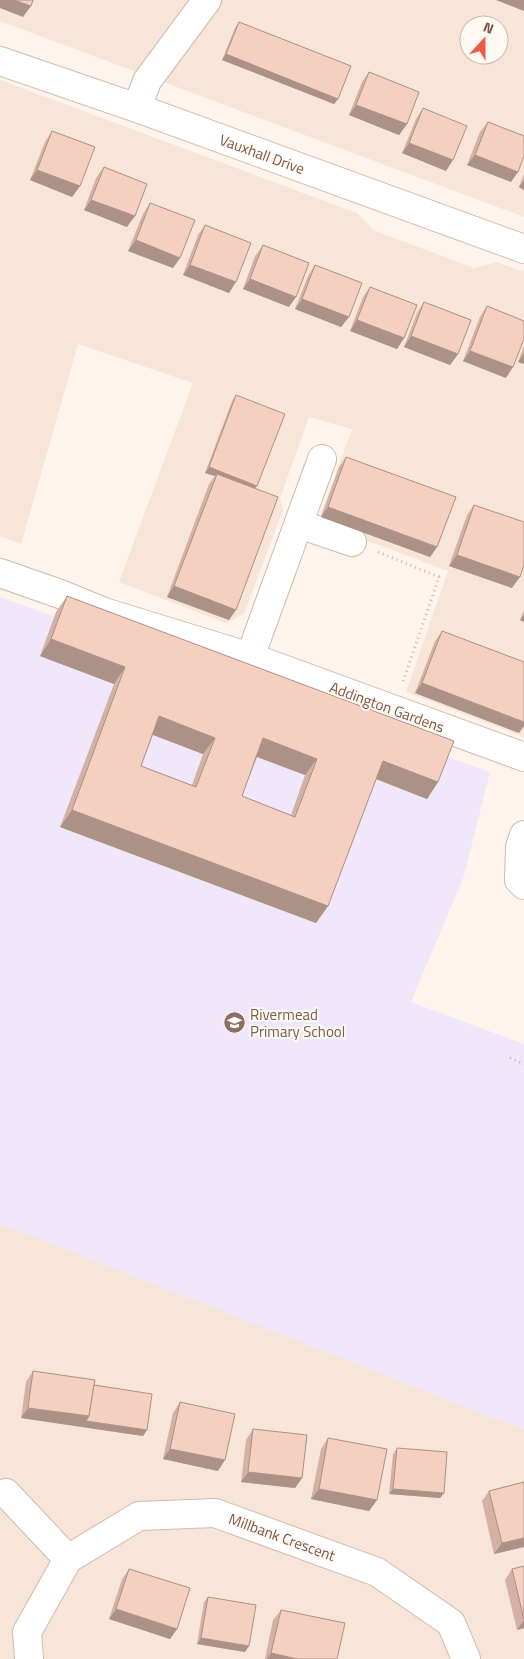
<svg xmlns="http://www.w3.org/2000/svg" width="524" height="1659" font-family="'Titillium Web',sans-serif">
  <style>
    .residential { fill: #f6e5d8; fill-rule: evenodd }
    .education { fill: #f1e7fb }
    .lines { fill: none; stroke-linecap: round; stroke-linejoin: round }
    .street-casing { stroke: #d2baae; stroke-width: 30 }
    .secondary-casing { stroke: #d8bcae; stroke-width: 30 }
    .path { stroke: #dbb2a2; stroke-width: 3; stroke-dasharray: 1 4; stroke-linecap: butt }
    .street { stroke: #fff; stroke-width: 28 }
    .secondary { stroke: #fff; stroke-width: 28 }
    .wall { fill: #d3b2a5; fill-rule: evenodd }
    .shaded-wall { fill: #ac9186 }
    .building { fill: #f5cfc0; stroke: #ac9186; fill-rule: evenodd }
    .labels { text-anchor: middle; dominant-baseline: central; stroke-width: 4; stroke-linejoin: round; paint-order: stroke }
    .street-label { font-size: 15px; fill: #7c574b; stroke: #fff9f3 }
    .education-label { font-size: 15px; fill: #785e54; stroke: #fff9f3; text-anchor: start }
  </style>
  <rect width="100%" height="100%" fill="#fef4eb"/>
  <g class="residential">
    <path d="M0,0h524v217l-524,-196zM469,25h30v30h-30z"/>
    <path d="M0,80l357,133 16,17 101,38 23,-6 27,10v465l-118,-45 42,-121 -130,-49 34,-93 -43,-12 -29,81 3,12 -39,104 -18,9 -107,-41 74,-199 -115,-39 -57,200 -21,-8z"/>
    <path d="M2,1224l522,206v229h-524v-432z"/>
  </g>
  <path class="education" d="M0,597l490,175 -26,104 -53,126 113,42v386l-522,-206 -2,3z"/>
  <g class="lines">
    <defs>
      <g id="street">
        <path d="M137,108l10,-27 60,-81"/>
        <path d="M299,524l53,18"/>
        <path d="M0,573l60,21 44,18 146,45 274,100"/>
        <path d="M250,657l72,-198"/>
        <path d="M524,835l-4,12 -1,33 5,5"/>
        <path d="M6,1493l62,66"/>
        <path d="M29,1659l-2,-27 41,-73 71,-43 76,-3 162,59 74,51 15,36"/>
      </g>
      <path id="secondary" d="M0,61l137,47 387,141"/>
    </defs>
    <use href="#street" class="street-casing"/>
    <use href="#secondary" class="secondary-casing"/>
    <g class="path">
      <path d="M378,552l61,25 -36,105"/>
      <path d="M510,1058l14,6"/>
    </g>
    <use href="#street" class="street"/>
    <use href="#secondary" class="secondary"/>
  </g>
  <g class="wall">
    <path d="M239,22l99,77 -4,5 -112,-44 13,-32z"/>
    <path d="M369,72l38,52 -8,11 -50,-20 13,-33z"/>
    <path d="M423,108l23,63 -44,-18 14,-34z"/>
    <path d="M488,122l23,60 -44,-17 13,-33z"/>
    <path d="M52,131l28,55 -8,11 -42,-17 15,-38z"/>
    <path d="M104,167l23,60 -43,-17 12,-32z"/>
    <path d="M524,174v16l-5,-3z"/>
    <path d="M150,203l30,55 -7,10 -45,-17 15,-37z"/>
    <path d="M205,225l24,68 -46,-18 15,-40z"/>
    <path d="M263,245l26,62 -46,-18 12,-33z"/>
    <path d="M315,265l34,52 -8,10 -46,-18 13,-33z"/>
    <path d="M370,287l34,51 -7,11 -47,-18 13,-34z"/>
    <path d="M424,302l34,52 -8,11 -46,-18 13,-34z"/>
    <path d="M487,306l19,72 -43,-17 17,-44z"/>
    <path d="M524,346v18l-6,-2z"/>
    <path d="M236,395l19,93 -26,132 -62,-23 42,-113 6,-8 -10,-3 27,-72z"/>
    <path d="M346,457l91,90 -7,10 -109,-40 18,-50z"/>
    <path d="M474,505l38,83 -63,-22 18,-51z"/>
    <path d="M67,596l371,186 -11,17 -51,-20 -48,127 -12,17 -256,-96 54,-143 -74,-28 16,-44zM153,735l50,19 -11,31 -51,-19zM257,757l48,18 -14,40 -49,-19z"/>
    <path d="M524,610v12l-4,-2z"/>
    <path d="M442,631l77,102 -104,-40 20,-52z"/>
    <path d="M33,1371l61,14 49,51 -122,-18 5,-36z"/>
    <path d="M180,1402l38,69 -55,-12 10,-46z"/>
    <path d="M253,1429l49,49 -7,10 -54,-6 5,-42z"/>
    <path d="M328,1438l49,62 -8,11 -58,-12 10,-50z"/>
    <path d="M397,1448l47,45 -4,5 -51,-4 4,-40z"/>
    <path d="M524,1482v65l-30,7 -12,-53 7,-10z"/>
    <path d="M524,1566v62l-7,2 -12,-50 7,-11z"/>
    <path d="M129,1569l48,60 -7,10 -61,-20 13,-40z"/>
    <path d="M208,1597l37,55 -48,-8 7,-42z"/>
    <path d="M281,1610l56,49h-72l8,-39z"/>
  </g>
  <g class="shaded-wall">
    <path d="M0,0h14l17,6 -8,11 -23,-9z"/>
    <path d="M496,0h28v11z"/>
    <path d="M226,54l112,45 -4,5 -112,-44z"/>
    <path d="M356,105l51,19 -8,11 -50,-20z"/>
    <path d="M409,143l44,17 -7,11 -44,-18z"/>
    <path d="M475,155l43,17 -7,10 -44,-17z"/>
    <path d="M37,170l43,16 -8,11 -42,-17z"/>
    <path d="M524,180v10l-5,-3z"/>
    <path d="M91,200l44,16 -8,11 -43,-17z"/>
    <path d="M136,240l44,18 -7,10 -45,-17z"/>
    <path d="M190,265l46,17 -7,11 -46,-18z"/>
    <path d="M250,279l46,18 -7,10 -46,-18z"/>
    <path d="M302,299l47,18 -8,10 -46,-18z"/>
    <path d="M357,320l47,18 -7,11 -47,-18z"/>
    <path d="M411,336l47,18 -8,11 -46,-18z"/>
    <path d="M470,351l43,16 -7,11 -43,-17z"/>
    <path d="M524,353v11l-6,-2z"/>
    <path d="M209,467l48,19 -4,5 -36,-17 -2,2 -10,-3z"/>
    <path d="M328,507l109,40 -7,10 -109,-40z"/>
    <path d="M457,555l63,22 -8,11 -63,-22z"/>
    <path d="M174,586l62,24 -7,10 -62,-23z"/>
    <path d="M524,615v7l-4,-2z"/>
    <path d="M51,639l74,28 -11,17 -74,-28z"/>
    <path d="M422,683l102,39v4l-5,7 -104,-40z"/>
    <path d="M159,716l56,22 -12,16 -55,-21z"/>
    <path d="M263,738l54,21 -12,16 -53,-20z"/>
    <path d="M383,761l55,21 -11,17 -56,-22z"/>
    <path d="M72,810l256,96 -12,17 -256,-96z"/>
    <path d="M28,1408l61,8 -7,11 -61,-9z"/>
    <path d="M86,1421l61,9 -4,6 -61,-9z"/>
    <path d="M170,1449l55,11 -7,11 -55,-12z"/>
    <path d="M248,1472l54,6 -7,10 -54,-6z"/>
    <path d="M319,1489l58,11 -8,11 -58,-12z"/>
    <path d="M393,1489l51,4 -4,5 -51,-4z"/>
    <path d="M524,1538v9l-30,7 8,-11z"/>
    <path d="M116,1609l61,20 -7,10 -61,-20z"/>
    <path d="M524,1620v8l-7,2z"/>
    <path d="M201,1638l48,8 -4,6 -48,-8z"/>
    <path d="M271,1653l26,6h-30z"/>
  </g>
  <g class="building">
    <path d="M14,0h19l-2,6z"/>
    <path d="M239,22l112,44 -13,33 -112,-45z"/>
    <path d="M369,72l50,20 -12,32 -51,-19z"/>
    <path d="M423,108l44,18 -14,34 -44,-17z"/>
    <path d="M488,122l36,14v20l-6,16 -43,-17z"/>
    <path d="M52,131l43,16 -15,39 -43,-16z"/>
    <path d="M104,167l43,17 -12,32 -44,-16z"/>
    <path d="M150,203l45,17 -15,38 -44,-18z"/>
    <path d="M205,225l46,18 -15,39 -46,-17z"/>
    <path d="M263,245l46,18 -13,34 -46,-18z"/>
    <path d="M315,265l47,18 -13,34 -47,-18z"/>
    <path d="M370,287l47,18 -13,33 -47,-18z"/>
    <path d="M424,302l47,18 -13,34 -47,-18z"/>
    <path d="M487,306l37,15v18l-11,28 -43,-16z"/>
    <path d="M236,395l49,19 -28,72 -48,-19z"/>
    <path d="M346,457l110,40 -19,50 -109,-40z"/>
    <path d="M217,474l61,23 -42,113 -62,-24z"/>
    <path d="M474,505l50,17v43l-4,12 -63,-22z"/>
    <path d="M67,596l387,145 -16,41 -55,-21 -55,145 -256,-96 53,-143 -74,-28zM159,716l56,22 -19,49 -55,-21zM263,738l54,21 -22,58 -53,-21z"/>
    <path d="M442,631l82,31v60l-102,-39z"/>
    <path d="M33,1371l62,9 -6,36 -61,-8z"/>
    <path d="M94,1385l58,9 -5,36 -61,-9 3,-5z"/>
    <path d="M180,1402l55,12 -10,46 -55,-11z"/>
    <path d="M253,1429l54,6 -5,43 -54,-6z"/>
    <path d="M328,1438l59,11 -10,51 -58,-11z"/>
    <path d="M397,1448l50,4 -3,41 -51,-4z"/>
    <path d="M524,1482v56l-22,5 -13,-52z"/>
    <path d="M524,1566v53l-12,-50z"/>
    <path d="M129,1569l61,19 -13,41 -61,-20z"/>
    <path d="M208,1597l48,8 -7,41 -48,-8z"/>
    <path d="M281,1610l64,13 -8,36h-40l-26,-6z"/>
  </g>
  <defs>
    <symbol id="school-disc" viewBox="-11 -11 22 22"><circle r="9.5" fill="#8d6e63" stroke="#fff9f3"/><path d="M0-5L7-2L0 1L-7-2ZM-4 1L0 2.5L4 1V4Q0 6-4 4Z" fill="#fff"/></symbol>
  </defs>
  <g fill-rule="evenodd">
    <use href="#school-disc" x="222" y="1010" width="25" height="25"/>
  </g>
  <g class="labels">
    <g class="street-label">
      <text transform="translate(262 154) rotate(20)">Vauxhall Drive</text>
      <text transform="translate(387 707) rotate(20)">Addington Gardens</text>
      <text transform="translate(282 1537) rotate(20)">Millbank Crescent</text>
    </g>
    <g class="education-label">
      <text x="250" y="1014">Rivermead<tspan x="250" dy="17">Primary School</tspan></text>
    </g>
  </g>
  <g transform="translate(484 40) rotate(21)"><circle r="24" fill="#fff9f3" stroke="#cbb8b0"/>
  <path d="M0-4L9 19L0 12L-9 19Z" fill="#ee5c49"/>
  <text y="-8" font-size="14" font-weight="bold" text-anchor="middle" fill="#7c574b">N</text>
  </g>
</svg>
